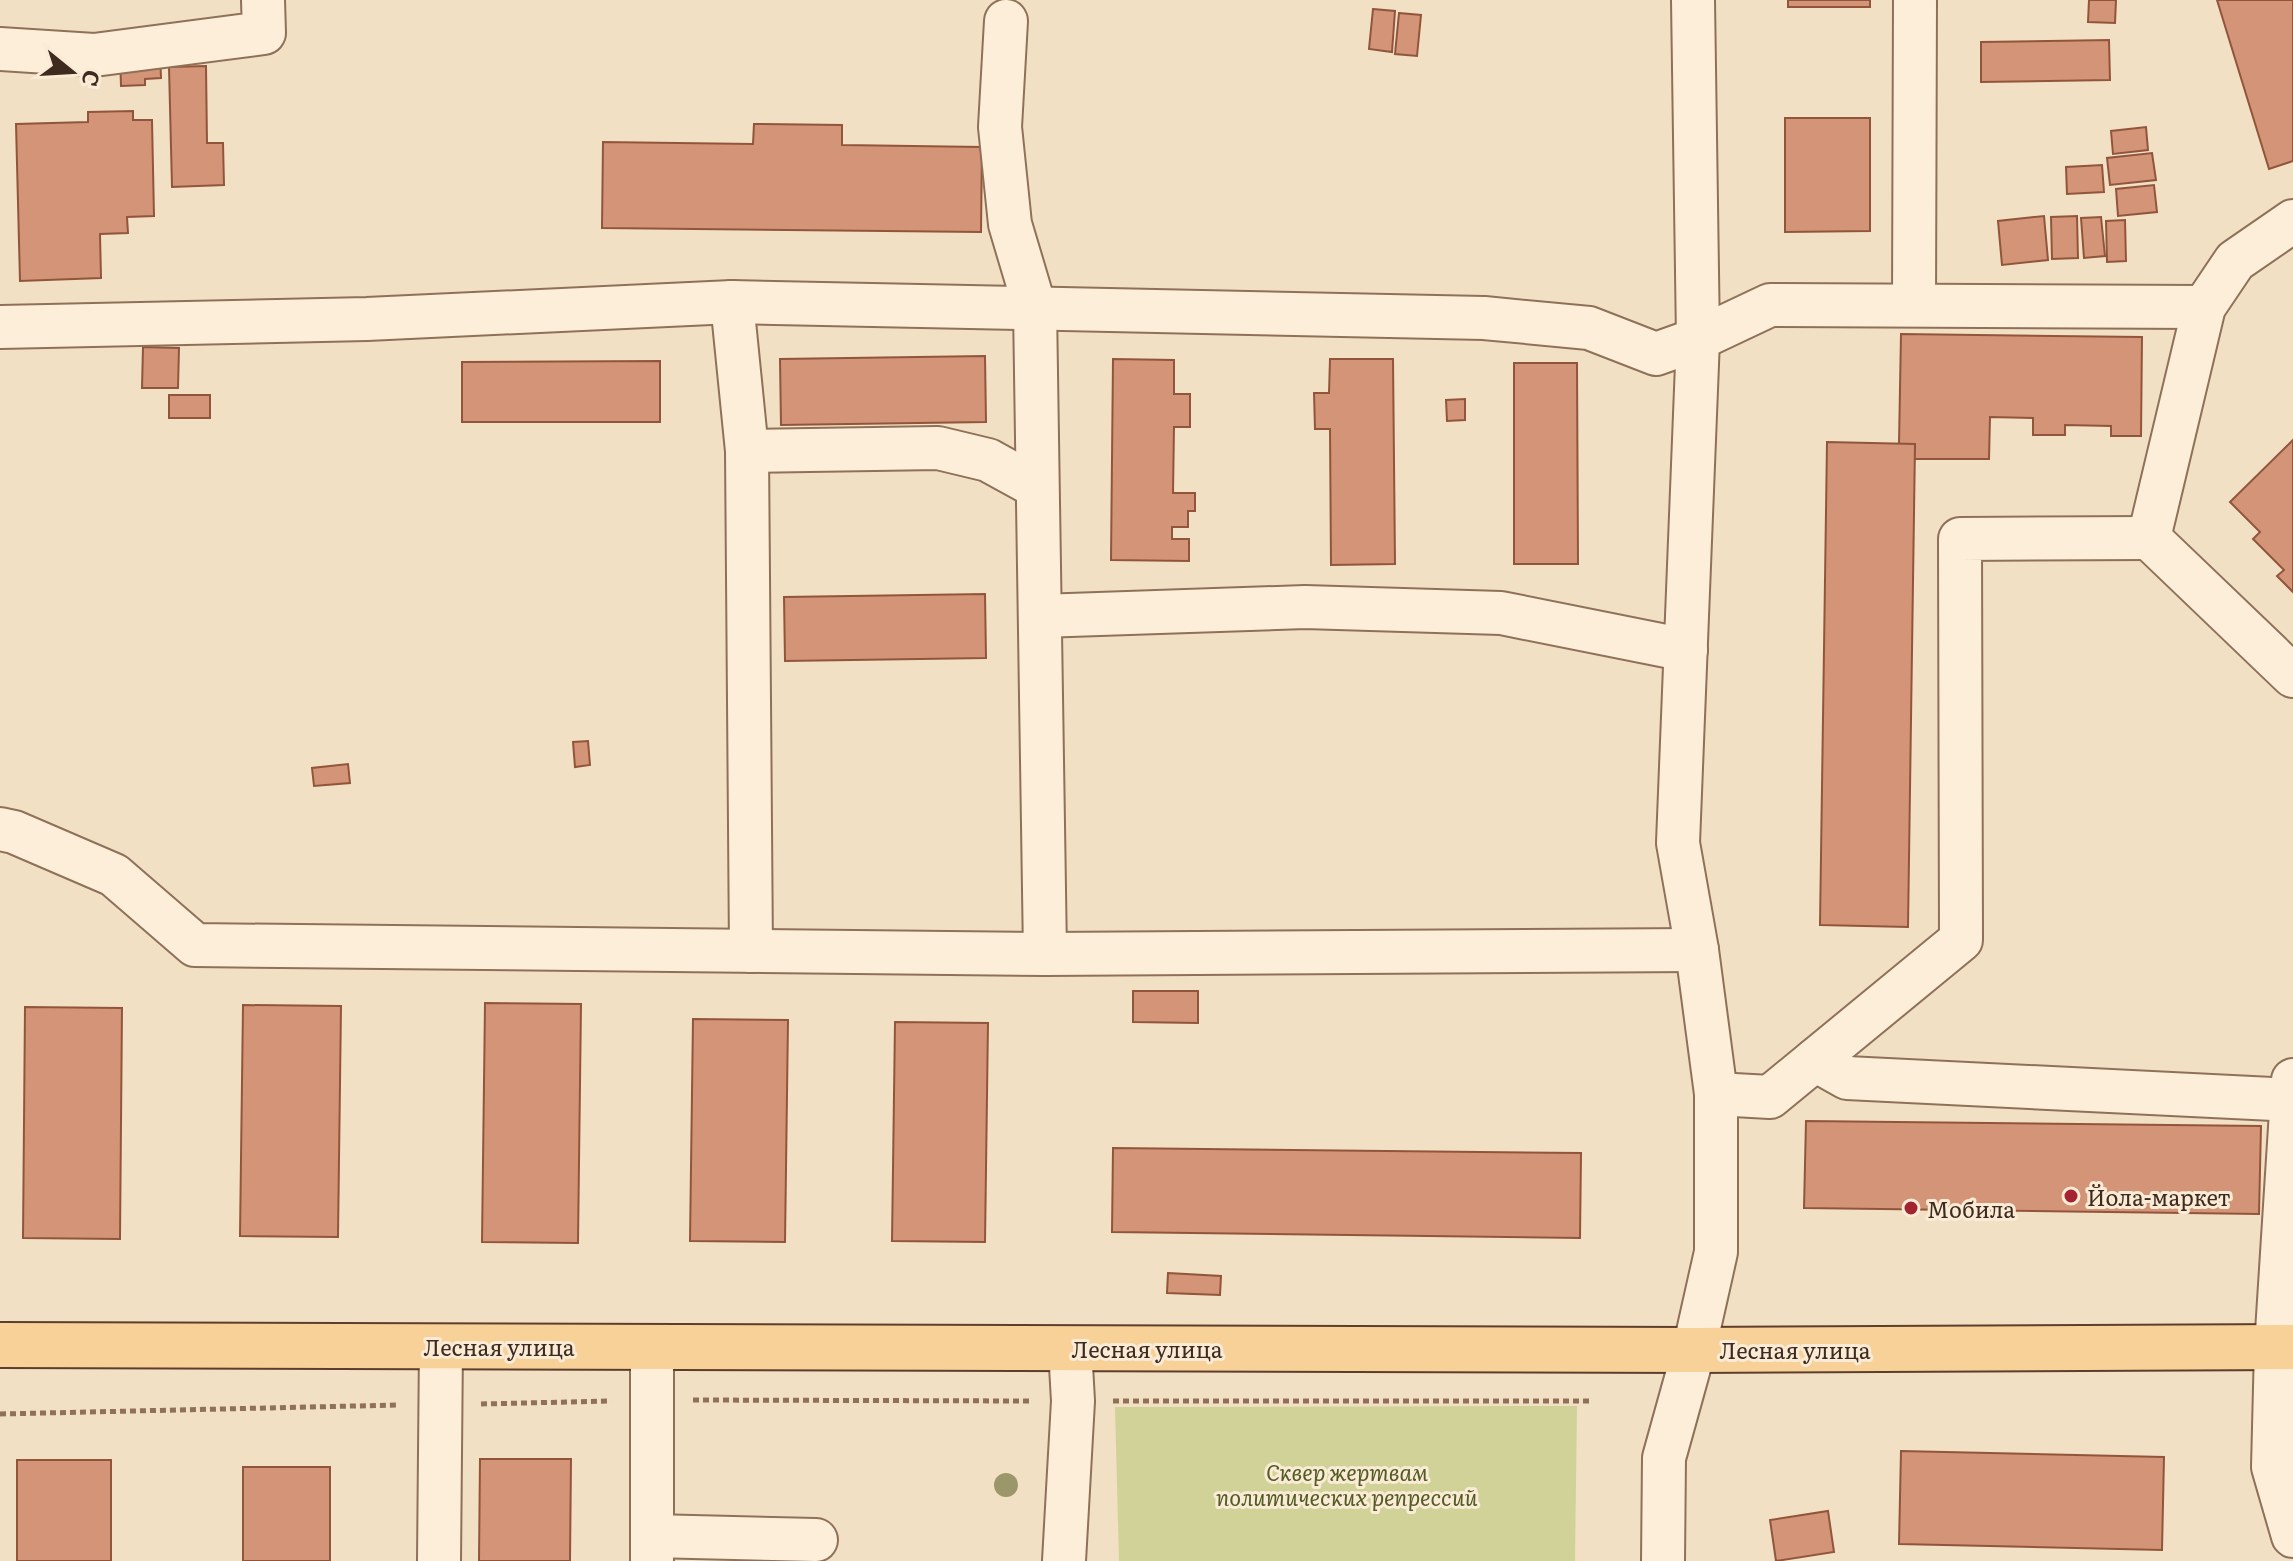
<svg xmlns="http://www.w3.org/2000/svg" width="2293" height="1561" font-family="Literata,serif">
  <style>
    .green { fill: #d1d297 }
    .building { fill: #d49477; stroke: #91553c; stroke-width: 2 }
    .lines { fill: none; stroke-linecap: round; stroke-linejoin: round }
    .minor-casing { stroke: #8f7058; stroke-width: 46 }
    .major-casing { stroke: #5d3e2d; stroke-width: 48 }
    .path { stroke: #8f7058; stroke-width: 5; stroke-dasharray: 6 4; stroke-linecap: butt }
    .minor { stroke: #fceed9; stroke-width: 42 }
    .major { stroke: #f8d199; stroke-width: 44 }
    .tree { fill: #9b976b }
    .poi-dot { fill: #a42331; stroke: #f9ebd5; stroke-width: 3 }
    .labels { text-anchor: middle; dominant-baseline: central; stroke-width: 6; stroke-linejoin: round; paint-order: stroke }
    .poi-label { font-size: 22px; fill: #3e2a1e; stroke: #f9ebd5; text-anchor: start }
    .street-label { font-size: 22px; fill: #3e2a1e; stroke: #f9ebd5 }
    .park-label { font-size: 22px; font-style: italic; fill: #535c22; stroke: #f9ebd5 }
  </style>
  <rect width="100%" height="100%" fill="#f2e0c4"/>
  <path class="green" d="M1577,1406l-2,155h-456l-4,-154z"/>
  <g class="building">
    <rect x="1788" y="0" width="82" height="7"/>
    <path d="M2089,0h27l-1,23 -27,-1z"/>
    <path d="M2217,0h76v161l-24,8z"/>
    <path d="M1373,9l22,2 -3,41 -23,-3z"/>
    <path d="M1399,13l22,2 -4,41 -22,-2z"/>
    <path d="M2109,40l1,40 -129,2v-40z"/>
    <path d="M160,52l1,26 -16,1v6l-24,1 -1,-33z"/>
    <path d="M206,66l1,77h16l1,42 -52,2 -3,-120z"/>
    <path d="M133,111v9h19l2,96 -27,1 1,16 -28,1 1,44 -81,3 -4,-157 72,-2v-10z"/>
    <path d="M1785,118h85v113l-85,1z"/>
    <path d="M754,124l88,1v20l140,2 -1,85 -379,-4 1,-86 150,2z"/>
    <path d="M2146,127l2,23 -35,4 -2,-23z"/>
    <path d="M2152,153l4,27 -46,5 -3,-27z"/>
    <path d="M2102,165l2,27 -37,2 -1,-27z"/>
    <path d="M2154,185l3,27 -39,4 -2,-27z"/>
    <path d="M2044,216l4,44 -46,5 -4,-44z"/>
    <path d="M2077,216l1,42 -26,1 -1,-42z"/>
    <path d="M2101,217l4,39 -21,2 -3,-40z"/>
    <path d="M2125,220l1,41 -19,1 -1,-41z"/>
    <path d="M1901,334l241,3 -1,99h-30v-10l-46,-1v10h-32v-17l-43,-1 -1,42h-75l1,-15h-16z"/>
    <path d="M143,347l36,1 -1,40h-36z"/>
    <path d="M985,356l1,66 -205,3 -1,-66z"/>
    <path d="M1113,359l61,1v34h16v33h-16l-1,66h22v18h-7v16h-16v12h17v22l-78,-1z"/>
    <path d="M1330,359h63l2,205 -64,1 -1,-136h-15l-1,-36h15z"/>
    <path d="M660,361v61h-198v-60z"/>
    <path d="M1514,363h63l1,201h-64z"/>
    <rect x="169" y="395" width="41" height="23"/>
    <path d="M1465,399v21l-18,1 -1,-21z"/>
    <path d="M2293,440v152l-16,-16 7,-6 -31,-31 7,-7 -30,-30z"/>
    <path d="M1827,442l88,2 -7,483 -88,-2z"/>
    <path d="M985,594l1,64 -201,3 -1,-64z"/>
    <path d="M588,741l2,24 -15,2 -2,-25z"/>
    <path d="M348,764l2,19 -36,3 -2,-18z"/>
    <path d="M1133,991h65v32l-65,-1z"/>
    <path d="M485,1003l96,1 -3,239 -96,-1z"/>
    <path d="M243,1005l98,1 -3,231 -98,-1z"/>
    <path d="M25,1007l97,1 -2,231 -97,-1z"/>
    <path d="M693,1019l95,1 -3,222 -95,-1z"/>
    <path d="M895,1022l93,1 -3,219 -93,-1z"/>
    <path d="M1806,1121l455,5 -2,88 -455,-6z"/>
    <path d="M1113,1148l468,5 -1,85 -468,-6z"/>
    <path d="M1168,1273l53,3 -1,19 -53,-2z"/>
    <path d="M1901,1451l263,6 -2,93 -263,-6z"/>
    <path d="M480,1459h91l-1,102h-91z"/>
    <rect x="17" y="1460" width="94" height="101"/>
    <rect x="243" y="1467" width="87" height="94"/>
    <path d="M1828,1511l6,41 -58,9 -6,-41z"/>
  </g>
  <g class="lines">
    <defs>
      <g id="minor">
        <path d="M1006,21l-6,106 10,97 25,84 10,646"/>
        <path d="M0,49l94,6 170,-22 -1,-33"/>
        <path d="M2293,221l-58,40 -31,46 -55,231 144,138"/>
        <path d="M732,302l15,149 4,500"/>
        <path d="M1914,305l1,-305"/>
        <path d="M0,327l367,-8 365,-17 752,16 105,10 67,26 42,-15 72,-34 434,2"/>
        <path d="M747,451l191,-3 50,12 49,27"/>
        <path d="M1040,616l265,-9 196,6 185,37"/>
        <path d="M0,829l14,3 100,43 81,70 850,9 652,-4"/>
        <path d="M1815,1060l32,18 445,22"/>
        <path d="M2293,1080l-17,268 -3,119 20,69"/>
        <path d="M1716,1094l54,3 191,-157 -1,-401 189,-1"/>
        <path d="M652,1347v214"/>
        <path d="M652,1536l164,4"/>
        <path d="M439,1561l2,-215"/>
        <path d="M1064,1561l9,-160 -3,-53"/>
        <path d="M1663,1561l1,-103 30,-108 22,-98v-158l-19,-144 -19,-107 20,-504 -5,-339"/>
      </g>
      <path id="major" d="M0,1345l1694,5 599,-3"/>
    </defs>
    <use href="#minor" class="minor-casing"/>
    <use href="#major" class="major-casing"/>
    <g class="path">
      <path d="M693,1400l338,1"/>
      <path d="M1113,1401h476"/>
      <path d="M481,1404l130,-3"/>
      <path d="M0,1414l399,-9"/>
    </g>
    <use href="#minor" class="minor"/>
    <use href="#major" class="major"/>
  </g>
  <circle class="tree" cx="1006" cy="1485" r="12"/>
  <g class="poi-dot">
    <circle cx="2071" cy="1196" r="8"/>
    <circle cx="1911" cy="1208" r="8"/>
  </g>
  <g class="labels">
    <g class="poi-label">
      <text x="2087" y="1196">Йола-маркет</text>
      <text x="1927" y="1208">Мобила</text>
    </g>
    <g class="street-label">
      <text x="499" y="1346">Лесная улица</text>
      <text x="1147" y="1348">Лесная улица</text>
      <text x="1795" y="1349">Лесная улица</text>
    </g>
    <g class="park-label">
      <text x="1347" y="1471">Cквер жертвам<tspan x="1347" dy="25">политических репрессий</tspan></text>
    </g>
  </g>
  <g transform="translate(72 72) rotate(108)" stroke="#f9ebd5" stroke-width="6" paint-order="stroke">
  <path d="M0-6L14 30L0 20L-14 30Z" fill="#3e2a1e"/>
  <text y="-12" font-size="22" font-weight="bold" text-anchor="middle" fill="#3e2a1e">С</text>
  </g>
</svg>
